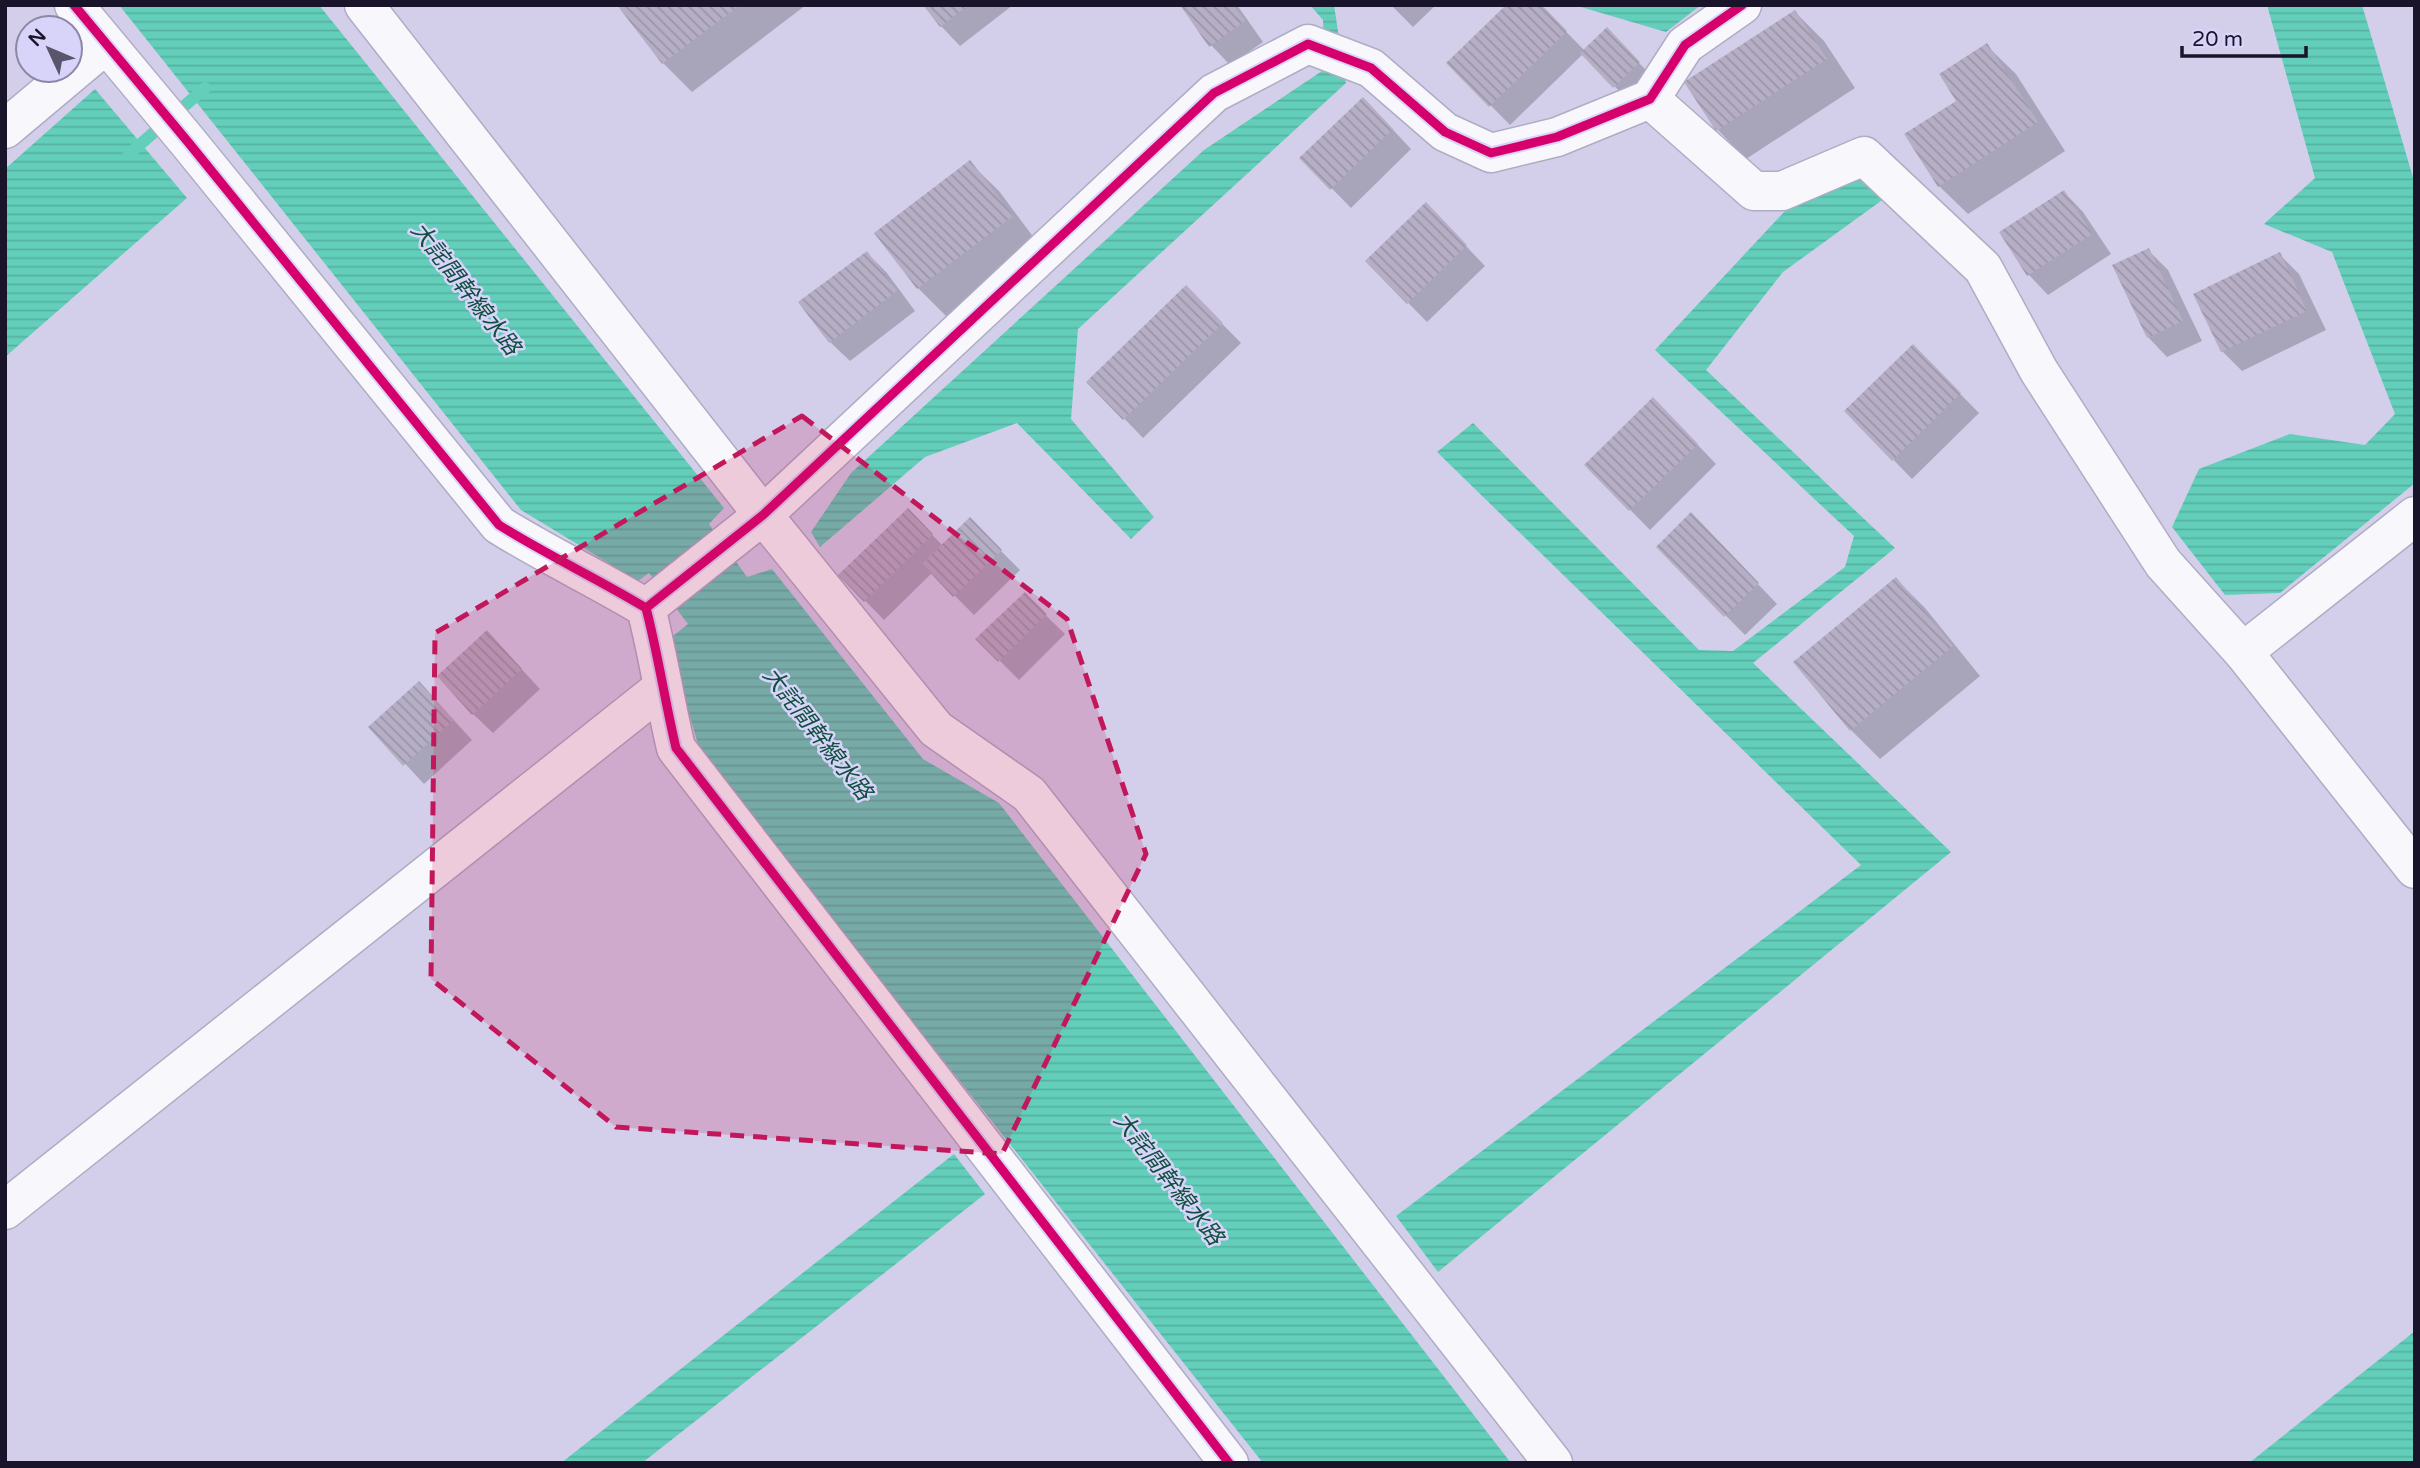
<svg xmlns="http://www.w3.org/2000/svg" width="2420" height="1468" font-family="'Varela Round','Noto Sans JP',sans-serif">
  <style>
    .water { fill: url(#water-rules) }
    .shadow { fill: #0003 }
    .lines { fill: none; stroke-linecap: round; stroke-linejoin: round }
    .stream { stroke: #63cfbb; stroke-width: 12 }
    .building { fill: url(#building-back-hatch) }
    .street-casing { stroke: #afacc3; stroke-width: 41 }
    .street { stroke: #f8f8fc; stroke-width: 38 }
    .cycleway-casing { stroke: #d8d3f8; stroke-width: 13 }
    .cycleway { stroke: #d6006c; stroke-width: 9 }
    .marked { fill: #c2185b; fill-opacity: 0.2; stroke: #c2185b; stroke-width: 5; stroke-dasharray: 14 9; stroke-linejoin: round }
    .labels { text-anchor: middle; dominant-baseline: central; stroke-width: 5; stroke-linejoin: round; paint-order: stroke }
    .water-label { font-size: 23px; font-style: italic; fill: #114f3f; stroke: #d8d3f8 }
  </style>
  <defs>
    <pattern id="water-rules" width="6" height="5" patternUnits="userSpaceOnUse" patternTransform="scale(1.75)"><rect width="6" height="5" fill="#63cfbb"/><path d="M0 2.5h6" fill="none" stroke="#55b1a1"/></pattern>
    <pattern id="building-back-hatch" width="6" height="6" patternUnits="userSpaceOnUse" patternTransform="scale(1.75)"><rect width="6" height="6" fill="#b6aec5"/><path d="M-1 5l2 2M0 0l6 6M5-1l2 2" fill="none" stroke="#9c95a9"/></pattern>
  </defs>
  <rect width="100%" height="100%" fill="#d3cfea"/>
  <g class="water">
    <path d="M119,5h200l405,503 -15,16 38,53 25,-8 151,190 76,44 512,660h-248l-562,-708 -33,-115 20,-16 -39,-51 -11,8 -117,-71z"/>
    <path d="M1310,5h24l12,78 -268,246 -7,90 83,98 -23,22 -114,-116 -92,34 -105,90 -9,-15 40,-59 353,-323 121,-81 -2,-49z"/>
    <path d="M1574,5h127l-35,27z"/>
    <path d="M2267,5h95l53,179v299l-135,110 -55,2 -53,-68 27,-58 91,-35 75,11 30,-31 -63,-162 -68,-28 51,-46z"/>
    <path d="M95,89l92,109 -182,159v-188z"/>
    <path d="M1860,178l25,20 -102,74 -77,98 189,178 -142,115 198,189 -513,420 -42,-56 465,-351 -424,-413 36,-29 226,227 34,1 112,-84 9,-31 -199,-186 130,-139z"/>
    <path d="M954,1154l31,40 -343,269h-81z"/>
    <path d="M2415,1331v132h-166z"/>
  </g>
  <g class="shadow">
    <path d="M621,5h185l-114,87 -29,-29z"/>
    <path d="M925,5h88l-53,41 -19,-20z"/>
    <path d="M1182,5h55l26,37 -33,23 -19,-20z"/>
    <path d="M1391,5h45l-23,22z"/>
    <path d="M1540,5l45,46 21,-21 42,42 -24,24 -41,-42 -73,71 -61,-62z"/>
    <path d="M1795,12l29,29 31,47 -109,71 -28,-29z"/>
    <path d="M1987,46l29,28 49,77 -97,63 -29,-28 19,-85z"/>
    <path d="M1382,118l29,31 -60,59 -49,-50z"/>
    <path d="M970,163l29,28 41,55 -93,71 -29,-29z"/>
    <path d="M2064,192l19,20 28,42 -63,41 -19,-20 -27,-42z"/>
    <path d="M1445,224l40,42 -58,56 -60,-61z"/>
    <path d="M2148,250l20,20 34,71 -35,16 -19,-20z"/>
    <path d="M867,253l20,20 28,38 -65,50 -20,-19z"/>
    <path d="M2279,254l20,20 27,56 -84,41 -20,-20 -27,-56z"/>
    <path d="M1186,287l55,56 -98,95 -54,-56z"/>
    <path d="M1913,346l66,67 -67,66 -65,-67z"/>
    <path d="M1673,419l43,45 -66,66 -64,-65z"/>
    <path d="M908,510l35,36 27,-26 50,50 -46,45 -42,-42 -48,47 -43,-44z"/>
    <path d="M1710,534l67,70 -32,31 -87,-88z"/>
    <path d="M1896,579l29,29 55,68 -100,83 -29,-29z"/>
    <path d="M1024,594l41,40 -46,46 -41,-41z"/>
    <path d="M487,632l53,57 -47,44 -20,-19z"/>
    <path d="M438,703l34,37 -48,44 -53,-57z"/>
  </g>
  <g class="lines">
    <path class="stream" d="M129,154l76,-66"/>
  </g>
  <g class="building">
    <path d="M617,5h123l-78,59z"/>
    <path d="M923,5h46l-29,22z"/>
    <path d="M1180,5h53l12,16 -36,26z"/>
    <path d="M1506,5h36l25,26 -78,76 -43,-44z"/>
    <path d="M1795,10l32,49 -111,72 -32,-49z"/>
    <path d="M1607,27l33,35 -27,26 -33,-35z"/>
    <path d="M1987,43l51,79 -100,65 -34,-53 52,-33 -17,-27z"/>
    <path d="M1363,97l30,32 -63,61 -31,-32z"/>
    <path d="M970,160l43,56 -96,73 -43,-56z"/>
    <path d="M2064,190l28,44 -65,42 -28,-44z"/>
    <path d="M1426,202l41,43 -60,59 -42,-43z"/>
    <path d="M2149,248l34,73 -36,17 -35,-73z"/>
    <path d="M867,251l30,40 -68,52 -31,-41z"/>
    <path d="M2280,252l27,59 -86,41 -28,-58z"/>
    <path d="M1186,285l37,38 -100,97 -37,-38z"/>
    <path d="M1913,344l48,49 -69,68 -48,-50z"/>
    <path d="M1653,397l45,47 -69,67 -45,-46z"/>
    <path d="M908,508l25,26 -69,68 -26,-27z"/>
    <path d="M1691,512l68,71 -35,34 -68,-70z"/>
    <path d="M970,517l32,33 -49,47 -31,-33z"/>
    <path d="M1896,577l57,69 -103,85 -57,-69z"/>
    <path d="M1025,592l22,22 -49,48 -23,-23z"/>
    <path d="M487,630l35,39 -50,46 -35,-39z"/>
    <path d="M419,681l35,39 -51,46 -35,-39z"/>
  </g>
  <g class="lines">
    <defs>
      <g id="street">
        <path d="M74,5l114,137 311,383c48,30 99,54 147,83 12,46 19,94 30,140l553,715"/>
        <path d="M364,5l399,510 173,214 93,65 524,669"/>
        <path d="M1650,99l104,92h28l82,-35 119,112 56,103 124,192 80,89 172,217"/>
        <path d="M5,129l100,-84"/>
        <path d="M646,608l117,-93 451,-422 94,-49 63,24 74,64 46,21 66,-16 93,-38 35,-54 57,-40"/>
        <path d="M2243,652l172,-136"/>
        <path d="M5,1210l657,-522"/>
      </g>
    </defs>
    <use href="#street" class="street-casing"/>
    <use href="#street" class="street"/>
    <defs>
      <g id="cycleway">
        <path d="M74,5l114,137 311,383c48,30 99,54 147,83 12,46 19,94 30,140l553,715"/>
        <path d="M646,608l117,-93 451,-422 94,-49 63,24 74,64 46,21 66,-16 93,-38 35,-54 57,-40"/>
      </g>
    </defs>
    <use href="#cycleway" class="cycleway-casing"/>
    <use href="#cycleway" class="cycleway"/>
  </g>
  <path class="marked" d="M802,416l265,203 79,235 -144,300 -386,-27 -185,-148 4,-346z"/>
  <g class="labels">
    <g class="water-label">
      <text transform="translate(465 289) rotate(52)">大詫間幹線水路</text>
      <text transform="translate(817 734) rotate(52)">大詫間幹線水路</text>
      <text transform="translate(1168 1179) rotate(52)">大詫間幹線水路</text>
    </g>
  </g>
  <rect width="2420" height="1468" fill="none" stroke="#19142a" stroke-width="14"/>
  <g transform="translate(49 49) rotate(314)"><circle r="33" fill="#d8d3f8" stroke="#8c87a6" stroke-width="2"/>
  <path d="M0-5L12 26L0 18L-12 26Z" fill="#5a556d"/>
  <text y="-10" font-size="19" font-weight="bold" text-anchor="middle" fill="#19142a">N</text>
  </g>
  <path d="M2182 46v10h124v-10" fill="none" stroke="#19142a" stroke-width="3.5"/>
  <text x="2192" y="46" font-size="21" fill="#19142a" stroke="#d8d3f8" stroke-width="5" paint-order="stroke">20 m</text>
</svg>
